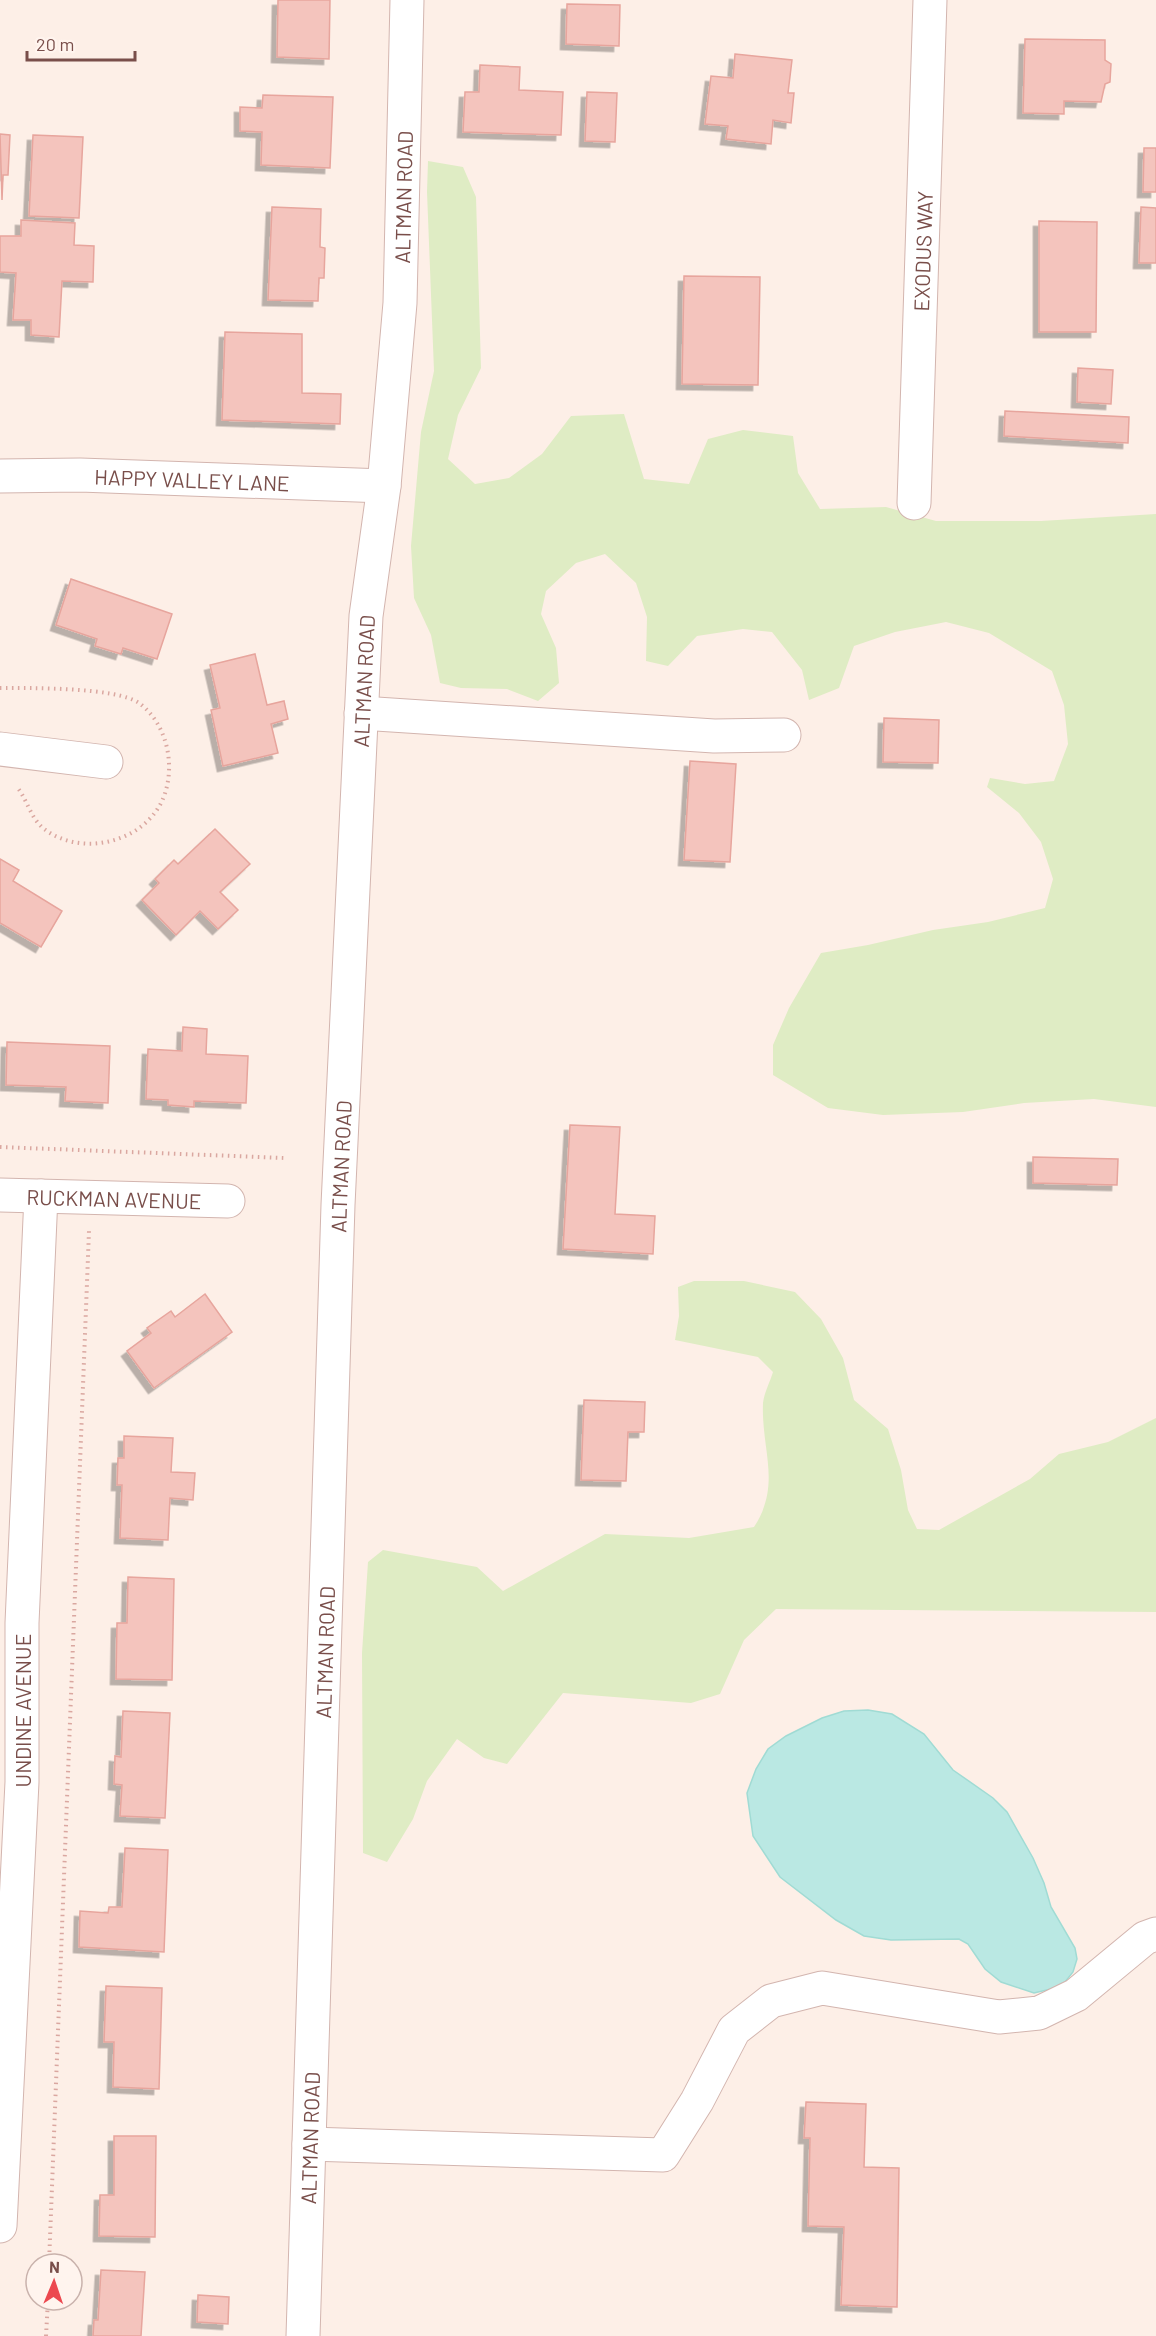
<svg xmlns="http://www.w3.org/2000/svg" width="1156" height="2336" font-family="Barlow,sans-serif">
  <style>
    .green { fill: #dfecc4 }
    .water { fill: #bae8e3; stroke: #a0dbd4; stroke-width: 1.5 }
    .building { fill: #f4c4bd; stroke: #e7a59d; stroke-width: 1.5; filter: url(#shadow) }
    .lines { fill: none; stroke-linecap: round; stroke-linejoin: round }
    .minor-casing { stroke: #d3b5af; stroke-width: 35 }
    .path { stroke: #daa7a0; stroke-width: 4; stroke-dasharray: 1.5 4.5; stroke-linecap: butt }
    .minor { stroke: #fff; stroke-width: 33 }
    .labels { text-anchor: middle; dominant-baseline: central; stroke-width: 4.5; stroke-linejoin: round; paint-order: stroke }
    .street-label { font-size: 21px; fill: #794e4a; stroke: #fff4ee }
  </style>
  <defs>
    <filter id="shadow"><feDropShadow dx="-5.5" dy="5.5" stdDeviation="0" flood-color="#0004"/></filter>
  </defs>
  <rect width="100%" height="100%" fill="#fdefe7"/>
  <g class="green">
    <path d="M428,161l35,6 13,30 5,171 -23,47 -10,44 27,25 34,-6 33,-24 29,-38 53,-2 20,65 45,5 19,-45 35,-9 50,6 5,37 22,36 66,-2 50,14h105l115,-7v593l-62,-8 -70,4 -61,9 -80,3 -55,-7 -55,-33v-30l16,-37 32,-55 47,-8 65,-15 55,-8 57,-14 8,-29 -12,-37 -22,-29 -32,-26 3,-9 35,6 29,-3 14,-37 -4,-39 -12,-34 -63,-38 -43,-11 -51,10 -41,14 -15,42 -30,12 -7,-30 -30,-38 -29,-3 -46,7 -29,30 -22,-5 1,-44 -11,-34 -31,-29 -29,9 -30,28 -5,23 15,34 3,35 -21,18 -31,-12 -46,-1 -21,-5 -9,-48 -17,-37 -3,-52 10,-114 13,-61 -7,-179z"/>
    <path d="M694,1281h50l51,11 26,27 22,39 11,42 34,29 13,41 7,40 9,19 22,1 91,-51 29,-25 49,-12 48,-24v194l-380,-3 -32,31 -24,54 -29,9 -128,-10 -56,71 -23,-6 -27,-19 -30,42 -14,38 -26,43 -24,-9 -1,-200 6,-91 15,-12 94,17 26,24 102,-57 84,4 65,-11c28,-43 7,-77 9,-124 1,-10 7,-21 10,-31l-15,-15 -83,-17 4,-24 -1,-29z"/>
  </g>
  <path class="water" d="M868,1710l24,4 32,20 29,36 40,28 14,14 26,46 11,25 7,24 24,41 2,11 -4,13 -8,10 -14,7 -17,4 -33,-11 -16,-13 -17,-25 -9,-5 -68,1 -27,-4 -28,-16 -56,-43 -27,-41 -6,-43 9,-24 12,-20 18,-13 36,-18 22,-7z"/>
  <g class="building">
    <path d="M278,0h52l-1,59 -52,-2z"/>
    <path d="M567,4l53,1 -1,41 -53,-2z"/>
    <path d="M1025,39l80,1v20l6,4 -1,18 -5,2 -4,18 -37,-1v13l-41,-1z"/>
    <path d="M735,54l57,6 -4,33h6l-3,30 -18,-3 -2,24 -45,-5 2,-13 -23,-2 6,-48 22,2z"/>
    <path d="M480,65l40,2 -1,23 44,2 -2,43 -98,-3 2,-40h14z"/>
    <path d="M587,92l30,1 -2,49 -30,-1z"/>
    <path d="M263,95l70,2 -3,71 -69,-3 1,-33 -22,-1v-24l22,1z"/>
    <path d="M0,134l10,1 -2,40h-5l-1,25z"/>
    <path d="M33,135l50,2 -4,81 -50,-2z"/>
    <path d="M1144,148h12v44h-13z"/>
    <path d="M272,207l49,2 -1,38 5,1 -1,30h-5l-1,23 -50,-1z"/>
    <path d="M1141,207l15,1v55h-17z"/>
    <path d="M21,220l54,3 -1,22 20,1 -1,36 -31,-1 -3,56 -28,-2v-15h-18l3,-47 -16,-1v-36h21z"/>
    <path d="M1039,221l58,1 -1,110h-57z"/>
    <path d="M684,276l76,1 -2,108 -76,-1z"/>
    <path d="M225,332l77,2v59l39,1 -1,30 -118,-4z"/>
    <path d="M1078,368l35,2 -2,34 -34,-2z"/>
    <path d="M1005,411l124,6 -1,26 -124,-7z"/>
    <path d="M71,579l101,35 -15,45 -34,-11 -2,6 -26,-8 2,-7 -41,-14z"/>
    <path d="M255,654l12,51 17,-4 4,18 -17,5 7,29 -55,13 -12,-56 9,-2 -10,-43z"/>
    <path d="M884,718l55,2 -1,43 -55,-1z"/>
    <path d="M690,761l46,3 -6,98 -46,-2z"/>
    <path d="M215,829l35,35 -30,28 18,18 -20,19 -18,-18 -24,24 -34,-35 17,-17 -4,-4 19,-19 4,4z"/>
    <path d="M0,859l19,11 -6,11 49,30 -21,36 -41,-24z"/>
    <path d="M183,1027l24,2 -1,25 42,2 -2,47 -52,-2v6l-26,-2v-5l-22,-1 2,-50 34,2z"/>
    <path d="M7,1042l103,4 -2,57 -43,-2 1,-14 -60,-2z"/>
    <path d="M570,1125l50,2 -5,87 40,2 -2,38 -90,-5z"/>
    <path d="M1033,1157l85,2 -1,26 -84,-2z"/>
    <path d="M205,1294l27,38 -78,56 -27,-37 24,-18 -4,-5 24,-17 4,6z"/>
    <path d="M584,1400l61,2 -1,30h-16l-2,49 -45,-1z"/>
    <path d="M124,1436l49,2 -2,34 24,1 -2,27 -23,-2 -2,42 -48,-2 2,-53h-5l1,-27h6z"/>
    <path d="M128,1577l46,2 -2,101 -56,-1 1,-56h10z"/>
    <path d="M123,1711l47,2 -5,105 -45,-2 2,-31 -8,-1 1,-28 6,1z"/>
    <path d="M125,1848l43,2 -4,102 -85,-5 1,-36 28,2 1,-6h13z"/>
    <path d="M106,1986l56,2 -3,101 -46,-2 1,-45h-10z"/>
    <path d="M806,2102l60,2 -2,63 35,1 -2,139 -56,-2 3,-78 -36,-1 2,-88h-6z"/>
    <path d="M114,2136h42l-1,101 -56,-1 1,-41h14z"/>
    <path d="M101,2270l44,2 -4,64h-48l1,-16h4z"/>
    <path d="M198,2295l31,2 -1,27 -31,-2z"/>
  </g>
  <g class="lines">
    <defs>
      <g id="minor">
        <path id="s1" d="M0,476l80,-1 304,11"/>
        <path id="s2" d="M914,503l16,-503"/>
        <path d="M361,713l353,23 70,-1"/>
        <path d="M0,749l106,13"/>
        <path id="s3" d="M0,1195l228,6"/>
        <path d="M309,2144l354,11 34,-54 37,-71 37,-29 51,-13 177,29 40,-4 37,-18 69,-57 11,-4"/>
        <path id="s4" d="M0,2226l22,-444v-159l19,-427"/>
        <path id="s5" d="M303,2336l35,-1131 28,-589 18,-130 16,-183 7,-303"/>
      </g>
    </defs>
    <use href="#minor" class="minor-casing"/>
    <g class="path">
      <path d="M0,688c30,0 116,-1 139,15 30,22 38,68 22,100 -21,41 -82,54 -118,25 -13,-11 -16,-29 -26,-41"/>
      <path d="M0,1147l285,11"/>
      <path d="M49,2264l40,-1033"/>
      <path d="M46,2336l2,-36"/>
    </g>
    <use href="#minor" class="minor"/>
  </g>
  <g class="labels">
    <g class="street-label">
      <text stroke="none"><textPath href="#s5" startOffset="2142">ALTMAN ROAD</textPath></text>
      <text stroke="none"><textPath href="#s2" startOffset="252">EXODUS WAY</textPath></text>
      <text stroke="none"><textPath href="#s1" startOffset="192">HAPPY VALLEY LANE</textPath></text>
      <text stroke="none"><textPath href="#s5" startOffset="1656">ALTMAN ROAD</textPath></text>
      <text stroke="none"><textPath href="#s5" startOffset="1170">ALTMAN ROAD</textPath></text>
      <text stroke="none"><textPath href="#s3" startOffset="114">RUCKMAN AVENUE</textPath></text>
      <text stroke="none"><textPath href="#s5" startOffset="684">ALTMAN ROAD</textPath></text>
      <text stroke="none"><textPath href="#s4" startOffset="516">UNDINE AVENUE</textPath></text>
      <text stroke="none"><textPath href="#s5" startOffset="198">ALTMAN ROAD</textPath></text>
    </g>
  </g>
  <g transform="translate(54 2282) rotate(2)"><circle r="28" fill="#fff4ee" stroke="#c9b2ac" stroke-width="1.5"/>
  <path d="M0-4.5L10 22L0 15L-10 22Z" fill="#ec484f"/>
  <text y="-9" font-size="16" font-weight="bold" text-anchor="middle" fill="#794e4a">N</text>
  </g>
  <path d="M27 51v9h108v-9" fill="none" stroke="#794e4a" stroke-width="3"/>
  <text x="36" y="51" font-size="18" fill="#794e4a" stroke="#fff4ee" stroke-width="4.5" paint-order="stroke">20 m</text>
</svg>
